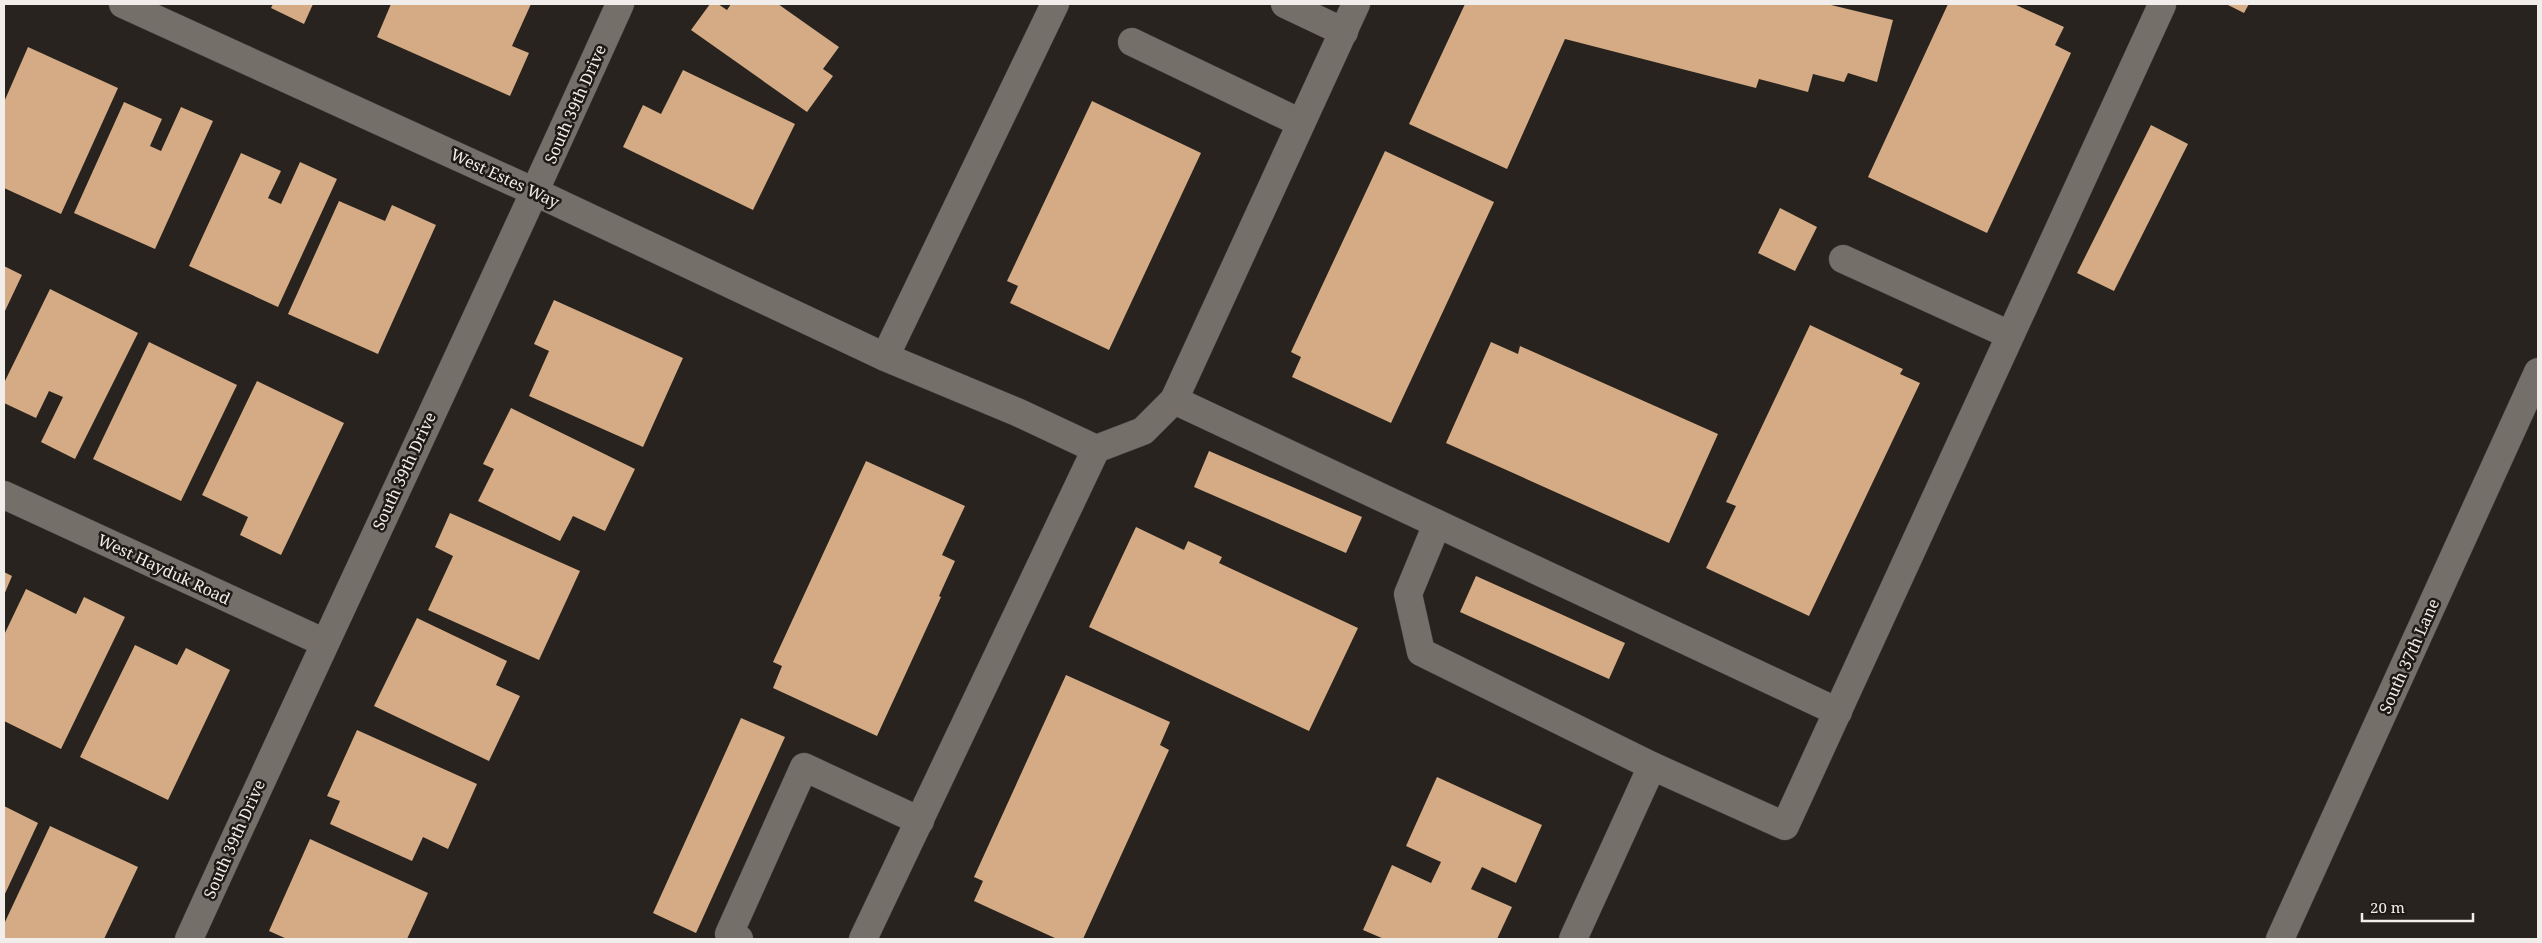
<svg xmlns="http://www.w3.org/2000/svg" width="2542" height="943" font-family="'Noto Serif',serif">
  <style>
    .building { fill: #d4ab84 }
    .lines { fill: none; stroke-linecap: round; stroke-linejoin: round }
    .minor-casing { stroke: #423e3a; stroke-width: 29 }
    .minor { stroke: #756f6a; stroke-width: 28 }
    .labels { text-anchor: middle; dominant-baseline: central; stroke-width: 5; stroke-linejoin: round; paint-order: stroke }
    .street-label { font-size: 16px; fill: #f1edea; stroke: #1e1915 }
  </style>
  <rect width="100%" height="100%" fill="#28231e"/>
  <g class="building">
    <path d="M273,4h40l-9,20 -33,-16z"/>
    <path d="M391,4h140l-19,42 17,7 -19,43 -133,-59z"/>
    <path d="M710,4h8l9,6 4,-6h47l61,43 -16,22 10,7 -26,36 -116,-82z"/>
    <path d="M1465,4h362l66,16 -16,62 -29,-9 -4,9 -31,-8 -5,18 -49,-13 -3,9 -191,-49 -58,130 -98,-45z"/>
    <path d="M1948,4h66l50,23 -9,18 16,8 -84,180 -119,-56z"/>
    <path d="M2226,4h23l-5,9z"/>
    <path d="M28,47l90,41 -57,126 -57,-26v-86z"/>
    <path d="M683,70l112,54 -42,86 -130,-63 20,-42 18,9z"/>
    <path d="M1092,101l109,52 -92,197 -99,-47 8,-17 -11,-5z"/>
    <path d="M124,102l38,17 -12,27 11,5 20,-44 32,14 -58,128 -81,-36z"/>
    <path d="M2151,125l37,19 -74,147 -37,-18z"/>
    <path d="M1385,151l109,51 -103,221 -99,-46 9,-20 -10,-5z"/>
    <path d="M241,153l40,18 -13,27 13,6 19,-42 37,17 -59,128 -89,-41z"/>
    <path d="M339,201l46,20 7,-16 44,20 -58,129 -90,-40z"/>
    <path d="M1780,208l37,19 -22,44 -37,-18z"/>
    <path d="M4,266l18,9 -18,38z"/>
    <path d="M50,289l88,44 -63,126 -34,-17 22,-45 -14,-6 -13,27 -32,-15v-20z"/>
    <path d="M554,300l129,58 -40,89 -114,-51 20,-45 -15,-7z"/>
    <path d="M1810,325l93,44 -3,5 20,9 -111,233 -103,-48 30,-62 -10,-4z"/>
    <path d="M149,342l88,43 -56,116 -88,-42z"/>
    <path d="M1491,342l27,12 2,-8 198,88 -49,109 -223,-100z"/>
    <path d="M257,381l87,42 -63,132 -41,-20 8,-18 -46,-22z"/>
    <path d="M511,408l124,61 -30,62 -32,-15 -13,25 -82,-40 16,-32 -11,-5z"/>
    <path d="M1209,451l153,66 -16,36 -152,-66z"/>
    <path d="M866,461l99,45 -23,49 13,6 -16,35 2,1 -64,139 -104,-48 9,-22 -9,-4z"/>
    <path d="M450,513l130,58 -41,89 -111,-50 25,-54 -18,-9z"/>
    <path d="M1136,527l48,23 4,-9 34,16 -3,6 139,65 -49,103 -220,-104z"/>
    <path d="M4,572l8,4 -8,19z"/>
    <path d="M1476,576l149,67 -16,36 -149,-67z"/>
    <path d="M26,589l50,25 8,-17 41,20 -64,132 -57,-28v-86z"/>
    <path d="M417,618l90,43 -11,24 24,11 -31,65 -115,-55z"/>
    <path d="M135,645l42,20 9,-17 44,22 -62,130 -88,-43z"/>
    <path d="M1066,675l104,47 -10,23 9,5 -86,189h-26l-83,-38 9,-20 -9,-4z"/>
    <path d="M741,718l44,19 -89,196 -43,-20z"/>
    <path d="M357,730l120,54 -29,65 -25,-12 -11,24 -82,-37 10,-23 -13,-5z"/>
    <path d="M1437,777l105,48 -26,58 -34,-16 -11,22 41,18 -15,32h-113l-21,-9 29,-65 39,18 10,-21 -35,-16z"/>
    <path d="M4,806l34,17 -34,73z"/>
    <path d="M50,826l88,41 -34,72h-100v-15z"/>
    <path d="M310,839l118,54 -21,46h-120l-18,-8z"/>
  </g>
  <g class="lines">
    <defs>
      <g id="minor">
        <path d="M123,4l412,188 350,165 132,55 79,37"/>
        <path d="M1285,4l59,28"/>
        <path d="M1132,42l169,81"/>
        <path d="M1843,259l167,76"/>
        <path d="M885,357l170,-353"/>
        <path d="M1174,400l664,312"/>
        <path d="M4,495l319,147"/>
        <path d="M1437,524l-29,70 13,58 231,114"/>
        <path d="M189,939c142,-312 290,-622 431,-935"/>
        <path d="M739,939l-10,-5 75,-167 116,54"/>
        <path d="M863,939l233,-490 47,-18 31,-31 182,-396"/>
        <path d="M1573,939l79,-173 133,60 377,-821"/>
        <path d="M2280,939l258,-567"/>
      </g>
    </defs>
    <use href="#minor" class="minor-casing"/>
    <use href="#minor" class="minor"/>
  </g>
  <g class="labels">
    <g class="street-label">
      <text transform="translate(575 104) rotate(-66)">South 39th Drive</text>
      <text transform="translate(505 178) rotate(25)">West Estes Way</text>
      <text transform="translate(404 471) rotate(-65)">South 39th Drive</text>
      <text transform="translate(164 569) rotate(25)">West Hayduk Road</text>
      <text transform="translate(2409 656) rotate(-66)">South 37th Lane</text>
      <text transform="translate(234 839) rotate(-66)">South 39th Drive</text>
    </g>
  </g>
  <rect width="2542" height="943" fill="none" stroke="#f1edea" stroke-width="10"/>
  <path d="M2362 913v8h111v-8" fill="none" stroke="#f1edea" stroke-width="2.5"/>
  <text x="2370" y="913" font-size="15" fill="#f1edea" stroke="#1e1915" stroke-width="4" paint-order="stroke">20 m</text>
</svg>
